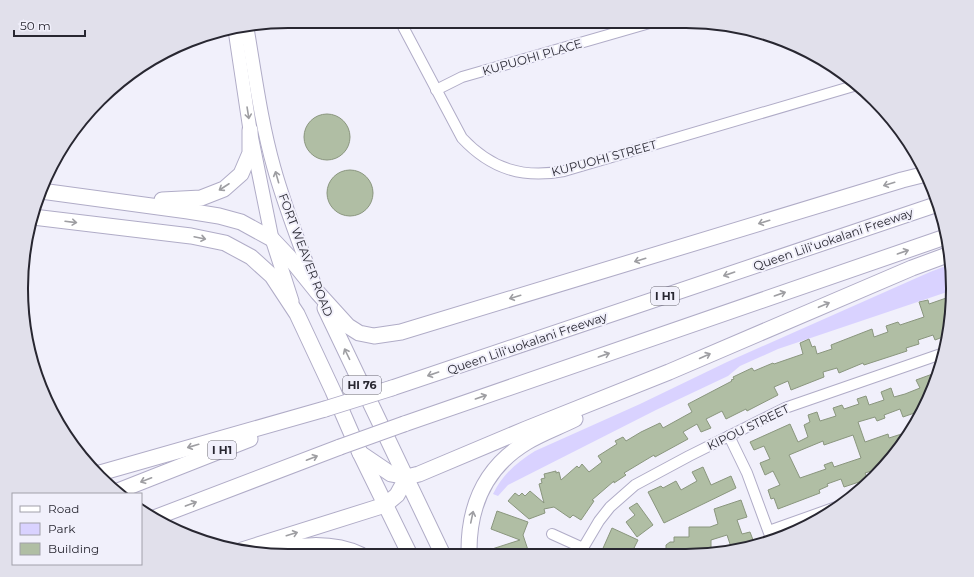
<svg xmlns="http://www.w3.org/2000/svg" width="974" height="577" font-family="Montserrat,sans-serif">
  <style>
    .green { fill: #d9d2ff }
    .building { fill: #b0bea4; stroke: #8a967e; fill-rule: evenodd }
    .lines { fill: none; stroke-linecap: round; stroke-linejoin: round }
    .minor-casing { stroke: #b0acc7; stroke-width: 12 }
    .major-casing { stroke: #b0acc7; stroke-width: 15 }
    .highway-casing { stroke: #b0acc7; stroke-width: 17 }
    .minor { stroke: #fff; stroke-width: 10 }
    .major { stroke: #fff; stroke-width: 13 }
    .highway { stroke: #fff; stroke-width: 15 }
    .highway-bridge-casing { stroke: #b0acc7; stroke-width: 17; stroke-linecap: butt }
    .highway-bridge { stroke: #fff; stroke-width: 15 }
    .oneway { stroke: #9e9ea2 }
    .labels { text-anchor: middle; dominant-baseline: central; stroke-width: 4; stroke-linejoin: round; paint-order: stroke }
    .shield { fill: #f1f0fb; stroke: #64636e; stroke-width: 1 }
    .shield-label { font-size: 11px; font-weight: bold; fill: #282731 }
    .street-label { font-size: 12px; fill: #282731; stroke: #f1f0fb }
    .rim { fill: none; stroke: #282731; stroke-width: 2 }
  </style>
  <rect width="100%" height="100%" fill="#f1f0fb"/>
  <path class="green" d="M951,264l2,26 -175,59 -38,17 -12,10 -72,34 -148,75 -10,11 -5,-2c10,-20 23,-31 42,-43l105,-47 87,-42 203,-90z"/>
  <g class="building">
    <circle cx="327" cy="137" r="23"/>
    <circle cx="350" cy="193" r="23"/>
    <path d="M952,296l-3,33 -3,1 2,5 -13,5 -2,-5 -15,5 1,4 -13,4 1,3 -43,14 -1,-2 -24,10 -2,-5 -14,4 1,5 -33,13 -3,-9 -14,6 4,8 -31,16 -1,-2 -20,10 -4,-8 -16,8 5,9 -10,4 -4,-8 -14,8 5,7 -33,18 -1,-2 -30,18 2,2 -12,8v-2l-22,19 2,1 -13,19 -8,-5 -3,3 -16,-11 -10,2 1,4 -16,6 -21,-18 7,-8 4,3 3,-3 3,3 5,-5 14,12 -5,-19 3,-1 -1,-4 4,-1 -1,-4 12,-3v2l3,-1 2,8 16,-14 2,2 3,-4 7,8 13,-10 -4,-6 19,-12 -2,-3 8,-4 3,4 15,-9 19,-9 3,5 29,-16 -4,-8 44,-23 -1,-1 3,-1 -1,-2 19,-9 2,3 19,-8 1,1 29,-10 -3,-11 9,-4 3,8 3,-1 2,8 15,-5 -1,-4 41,-16 2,8 14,-5 -2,-6 12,-4 2,3 24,-8 -5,-15 9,-2 1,4z"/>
    <path d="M938,372l-5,19 -10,19 -20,7 -3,-8 -16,6 1,3 -8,3 -2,-4 -17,5 7,20 23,-8 1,4 22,-7 -3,6 -27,31 -16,5 3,6 -24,8 -3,-8 -14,5 1,2 -9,4 1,3 -42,16 -4,-11 -3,1 -3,-9 12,-5 -7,-14 -8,4 -5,-12 10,-4 -6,-13 -10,4 -4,-8 40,-18 8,18 10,-5 -4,-12 6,-3 -2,-7 9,-3 3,9 16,-5 -3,-8 9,-3 2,4 15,-5 -2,-5 9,-3 3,9 15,-5 -3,-8 10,-4 3,9 11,-3 15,-6 -4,-8zM853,435l8,23 -27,9 -2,-5 -8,3 2,4 -26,9 -11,-23 34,-14 1,4z"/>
    <path d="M703,467l8,18 20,-9 5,12 -72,35 -16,-31 13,-6 2,2 13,-7 5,9 16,-9 -5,-9z"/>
    <path d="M741,500l6,17 -10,3 5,14 8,-2 5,13 -23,5 -5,-15 -16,5v14l-8,1h-37v-10l4,-3h4v-5h15v-10h21l8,-3 -4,-15z"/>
    <path d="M637,503l16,22 -16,12 -11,-15 9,-7 -6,-7z"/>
    <path d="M497,511l31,11 -5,13 5,15 -6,2 1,3h-29l-2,-6 28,-9 -29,-11z"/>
    <path d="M612,528l26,12 -4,8 15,7h-23l-8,-3 -1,3h-17z"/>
  </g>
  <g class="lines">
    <defs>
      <g id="minor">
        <path d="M400,21l62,117c29,31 61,41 102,33l293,-86"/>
        <path d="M436,90l26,-13 191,-55"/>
        <path d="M729,436l18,37 25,68"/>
        <path d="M769,531l70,-25"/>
        <path d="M552,534l31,14"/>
        <path d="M581,555l2,-7 16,-27 11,-14 25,-22 54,-29 96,-48 159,-55"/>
      </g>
      <g id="major">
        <path d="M247,28c8,47 14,94 27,140 11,40 27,79 41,118"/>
        <path d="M235,30l15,100 22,109 20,62"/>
      </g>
      <g id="highway">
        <path d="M41,191l147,20 31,5 22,6 31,17 17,18 29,36 30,33 11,7 15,3 27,-4 501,-152 24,-6"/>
        <path d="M162,200l39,-2 23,-9 17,-15 9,-21v-23"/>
        <path d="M33,217l158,19 34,7 26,14 21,19 25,38 36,77 27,62 50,102"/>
        <path d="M325,308l118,247"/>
        <path d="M392,388l546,-184"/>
        <path d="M404,424l544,-188"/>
        <path d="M360,453l31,21 16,3 12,-3 107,-45 143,-57 243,-104 38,-14"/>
        <path d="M100,473l225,-64"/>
        <path d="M118,491l132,-52"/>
        <path d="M154,518l186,-71"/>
        <path d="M242,550l143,-45 12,-10 10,-18"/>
        <path d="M257,553c34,-6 71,-14 104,2"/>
        <path d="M469,555c-1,-48 16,-88 58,-113 15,-9 32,-15 48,-23"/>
      </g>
    </defs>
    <use href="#minor" class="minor-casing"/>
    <use href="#major" class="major-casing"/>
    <use href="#highway" class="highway-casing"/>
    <use href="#minor" class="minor"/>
    <use href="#major" class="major"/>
    <use href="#highway" class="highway"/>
    <defs>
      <g id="highway-bridge">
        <path d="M325,409l67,-21"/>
        <path d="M340,447l64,-23"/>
      </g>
    </defs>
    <use href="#highway-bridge" class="highway-bridge-casing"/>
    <use href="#highway-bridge" class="highway-bridge"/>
  </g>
  <defs><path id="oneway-shaft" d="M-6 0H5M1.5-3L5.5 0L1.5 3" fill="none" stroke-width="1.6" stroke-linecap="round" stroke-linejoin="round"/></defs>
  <g class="oneway">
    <use href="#oneway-shaft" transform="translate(248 113) rotate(81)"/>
    <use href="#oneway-shaft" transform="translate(277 177) rotate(-106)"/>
    <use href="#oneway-shaft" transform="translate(889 184) rotate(163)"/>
    <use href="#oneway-shaft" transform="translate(224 187) rotate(147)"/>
    <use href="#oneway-shaft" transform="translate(71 222) rotate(7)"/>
    <use href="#oneway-shaft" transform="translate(764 222) rotate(163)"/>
    <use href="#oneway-shaft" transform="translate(200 238) rotate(12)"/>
    <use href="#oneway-shaft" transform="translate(903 252) rotate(-19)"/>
    <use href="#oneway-shaft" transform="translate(640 260) rotate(163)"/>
    <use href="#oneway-shaft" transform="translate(729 274) rotate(161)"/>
    <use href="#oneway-shaft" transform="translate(780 294) rotate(-19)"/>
    <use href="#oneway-shaft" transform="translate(515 297) rotate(163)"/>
    <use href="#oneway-shaft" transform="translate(824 305) rotate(-23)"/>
    <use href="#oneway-shaft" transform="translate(347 354) rotate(-116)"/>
    <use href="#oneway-shaft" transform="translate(604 355) rotate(-19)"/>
    <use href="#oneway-shaft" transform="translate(705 356) rotate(-24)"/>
    <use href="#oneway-shaft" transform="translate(433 374) rotate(161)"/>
    <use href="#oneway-shaft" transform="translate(481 397) rotate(-19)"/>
    <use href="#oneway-shaft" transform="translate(193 446) rotate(164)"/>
    <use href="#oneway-shaft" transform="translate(312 458) rotate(-21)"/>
    <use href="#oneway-shaft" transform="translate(146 480) rotate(159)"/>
    <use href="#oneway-shaft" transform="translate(191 504) rotate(-20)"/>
    <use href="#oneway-shaft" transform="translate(472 517) rotate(-78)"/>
    <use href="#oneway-shaft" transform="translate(292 534) rotate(-17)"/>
  </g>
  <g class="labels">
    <g class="shield">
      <rect x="651" y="287" width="28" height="18" rx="3"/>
      <rect x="343" y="376" width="38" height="18" rx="3"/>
      <rect x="208" y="441" width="28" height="18" rx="3"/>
    </g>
    <g class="shield-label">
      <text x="665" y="296">I H1</text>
      <text x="362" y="385">HI 76</text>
      <text x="222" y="450">I H1</text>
    </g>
    <g class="street-label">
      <text transform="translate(532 57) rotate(-16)">KUPUOHI PLACE</text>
      <text transform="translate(604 158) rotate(-15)">KUPUOHI STREET</text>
      <text transform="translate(833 239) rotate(-19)">Queen Liliʻuokalani Freeway</text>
      <text transform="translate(306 255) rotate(69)">FORT WEAVER ROAD</text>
      <text transform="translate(527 343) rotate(-19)">Queen Liliʻuokalani Freeway</text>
      <text transform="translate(748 427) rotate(-26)">KIPOU STREET</text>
    </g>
  </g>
  <path d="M0 0H974V577H0ZM288 28H686A260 260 0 0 1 946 288V289A260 260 0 0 1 686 549H288A260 260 0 0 1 28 289V288A260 260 0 0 1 288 28Z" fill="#e1e0eb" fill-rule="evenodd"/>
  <path class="rim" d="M288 28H686A260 260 0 0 1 946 288V289A260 260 0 0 1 686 549H288A260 260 0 0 1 28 289V288A260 260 0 0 1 288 28Z"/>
  <rect x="12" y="493" width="130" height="72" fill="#f1f0fb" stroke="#a1a0aa"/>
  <rect x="20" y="506" width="20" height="6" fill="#ffffff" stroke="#a1a0aa"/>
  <text x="48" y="513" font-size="12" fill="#282731">Road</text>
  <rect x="20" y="523" width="20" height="12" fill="#d9d2ff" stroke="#a1a0aa"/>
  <text x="48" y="533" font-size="12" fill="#282731">Park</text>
  <rect x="20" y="543" width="20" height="12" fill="#b0bea4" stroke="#a1a0aa"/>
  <text x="48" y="553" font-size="12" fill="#282731">Building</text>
  <path d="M14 30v6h71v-6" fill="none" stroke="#282731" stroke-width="2"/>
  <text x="20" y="30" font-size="12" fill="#282731" stroke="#f1f0fb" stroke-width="3" paint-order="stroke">50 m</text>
</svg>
